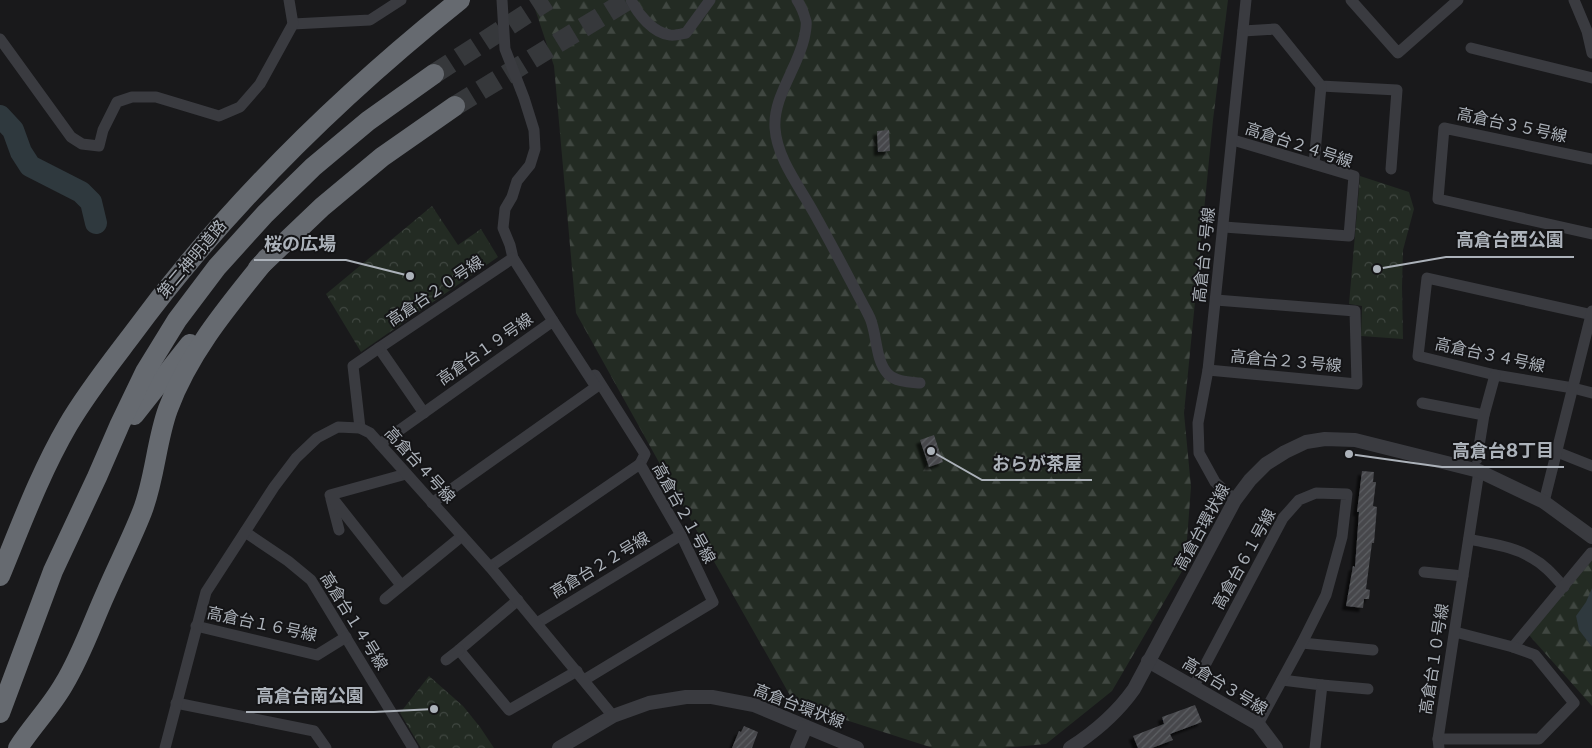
<svg xmlns="http://www.w3.org/2000/svg" width="1592" height="748" font-family="'Public Sans','Noto Sans JP',sans-serif">
  <style>
    .forest { fill: url(#forest-firs) }
    .park { fill: url(#park-crowns) }
    .water { fill: #2f393e }
    .lines { fill: none; stroke-linecap: round; stroke-linejoin: round }
    .river { stroke: #2f393e; stroke-width: 22 }
    .building { fill: url(#building-hatch); filter: url(#shadow) }
    .motorway-tunnel { stroke: #36383b; stroke-width: 20; stroke-dasharray: 20 10; stroke-linecap: butt }
    .minor { stroke: #3a3b40; stroke-width: 11 }
    .tertiary { stroke: #3a3b40; stroke-width: 14 }
    .motorway { stroke: #666a70; stroke-width: 20 }
    .labels { text-anchor: middle; dominant-baseline: central; stroke-width: 4; stroke-linejoin: round; paint-order: stroke }
    .street-label { font-size: 16px; fill: #acb2ba; stroke: #141416 }
    .leader { fill: none; stroke: #acb2ba; stroke-width: 2 }
    .callout-dot { fill: #acb2ba; stroke: #141416; stroke-width: 2 }
    .callout-label { font-size: 18px; text-anchor: middle; font-weight: bold; fill: #acb2ba; stroke: #141416; stroke-width: 4; stroke-linejoin: round; paint-order: stroke }
  </style>
  <defs>
    <pattern id="forest-firs" width="22" height="20" patternUnits="userSpaceOnUse" patternTransform="scale(1.25)"><rect width="22" height="20" fill="#232b23"/><path d="M5 1l3.5 6h-7zM16 11l3.5 6h-7z" fill="#404741"/></pattern>
    <pattern id="park-crowns" width="20" height="18" patternUnits="userSpaceOnUse" patternTransform="scale(1.25)"><rect width="20" height="18" fill="#232b23"/><path d="M2 6a3 3 0 1 1 6 0M12 15a3 3 0 1 1 6 0" fill="none" stroke="#404741"/></pattern>
    <pattern id="building-hatch" width="6" height="6" patternUnits="userSpaceOnUse" patternTransform="scale(1.25)"><rect width="6" height="6" fill="#46474b"/><path d="M-1 1l2-2M0 6l6-6M5 7l2-2" fill="none" stroke="#5e5f63"/></pattern>
    <filter id="shadow"><feDropShadow dx="-4" dy="4" stdDeviation="1" flood-color="#0009"/></filter>
  </defs>
  <rect width="100%" height="100%" fill="#19191b"/>
  <g class="forest">
    <path d="M532,0h696l-15,120 -29,293 7,74 -6,79 -73,125 -66,53 -44,4h-69l-106,-34 -35,-15 -76,-134 -140,-252 -22,-247z"/>
    <path d="M1592,560v146l-64,-72z"/>
  </g>
  <g class="park">
    <path d="M1360,176l49,16 5,17 -11,41 -1,37 1,52 -42,-3 1,-30 -13,-2z"/>
    <path d="M432,206l26,39 23,-16 17,28 -137,95 -35,-58z"/>
    <path d="M429,676l34,30 17,21 14,21h-73l-21,-35z"/>
  </g>
  <path class="water" d="M1592,588v59l-13,-17 -3,-14 10,-14z"/>
  <g class="lines">
    <path class="river" d="M0,116l13,14 8,22 9,14 51,26 10,10 5,21"/>
  </g>
  <g class="building">
    <path d="M889,130l1,21 -12,1 -1,-21z"/>
    <path d="M934,435l9,27 -14,5 -9,-27z"/>
    <path d="M1362,471l12,1 -1,10h3l-3,24 4,1 -3,36h-2l-6,46 4,1 -1,9h-5l-1,9 -17,-2 7,-40 2,1 4,-55h-2z"/>
    <path d="M1195,705l7,17 -32,12 3,6 -21,8h-14l-5,-12 31,-12 -2,-7z"/>
    <path d="M744,726l14,6 -6,16h-20l7,-17 2,1z"/>
  </g>
  <g class="lines">
    <g class="motorway-tunnel">
      <path d="M434,74l114,-74"/>
      <path d="M455,106l173,-106"/>
    </g>
    <g class="minor">
      <path d="M502,0l3,49 19,49 10,32 1,19 -5,16 -13,16 -5,16 -7,12 -2,19 7,17 3,13"/>
      <path d="M631,0c7,14 22,33 39,35 4,1 11,-1 16,-2l24,-33"/>
      <path d="M797,0c4,6 7,13 9,21 1,5 -1,13 -2,18 -7,30 -31,58 -29,89 2,31 25,59 39,85 18,32 35,65 52,97 2,4 5,9 6,14 5,15 4,37 16,50 8,8 21,8 32,9"/>
      <path d="M1351,0l47,53 60,-53"/>
      <path d="M1574,0l13,31 5,22"/>
      <path d="M293,24l77,-4 31,-20"/>
      <path d="M1243,31l32,-2 46,57 76,4 -6,79"/>
      <path d="M0,39l71,98 11,7 17,2 4,-16 14,-28 15,-5h24l63,19 21,-9 20,-23 33,-60 -4,-24"/>
      <path d="M1471,48l121,30"/>
      <path d="M1592,159l-148,-31 -6,71 154,35"/>
      <path d="M1314,164l7,-78"/>
      <path d="M1224,227l125,9 5,-60 -121,-36"/>
      <path d="M1592,315l-165,-37 -9,78 77,19 78,13 19,5"/>
      <path d="M1208,370l149,14 -2,-73 -139,-11"/>
      <path d="M595,375l50,79 -5,10"/>
      <path d="M1422,403l62,12"/>
      <path d="M424,413l-45,-65 134,-90 40,63"/>
      <path d="M360,428l-7,-62 26,-18"/>
      <path d="M380,444l173,-123 43,66 -164,116"/>
      <path d="M1557,452l35,14"/>
      <path d="M1477,459l7,-44 11,-40"/>
      <path d="M331,499l8,31"/>
      <path d="M1235,500l-20,-18 -16,-29 -1,-30 10,-53 38,-370"/>
      <path d="M1544,502l48,-191"/>
      <path d="M245,532l43,29 23,19 102,168"/>
      <path d="M1469,539c21,5 45,7 63,19 13,7 22,18 32,29"/>
      <path d="M490,567l150,-103 41,71 32,67 -129,78"/>
      <path d="M1424,572l39,4"/>
      <path d="M401,585l-71,-90 76,-21"/>
      <path d="M385,599l77,-63"/>
      <path d="M518,600l-59,50 50,60 68,-39"/>
      <path d="M537,623l144,-88"/>
      <path d="M196,626l121,29 29,-18"/>
      <path d="M1302,643l71,7"/>
      <path d="M1513,647l78,-94"/>
      <path d="M446,660l13,-10"/>
      <path d="M1282,680l40,5 -7,63"/>
      <path d="M1322,685l46,4"/>
      <path d="M1194,686l89,-168 16,-18 17,-7 31,1 -5,43 -16,58 -24,48 -44,81"/>
      <path d="M176,703l138,28 12,17"/>
      <path d="M1438,739h101l35,-36 -39,-48 -22,-8 -58,-15"/>
      <path d="M165,748l41,-156 68,-105 22,-29 21,-20 21,-11 22,1 10,5 120,134 123,149"/>
      <path d="M1439,748l-1,-9 41,-268"/>
    </g>
    <g class="tertiary">
      <path d="M1148,661l110,63 18,24"/>
      <path d="M559,748l54,-32 36,-13 37,-6h26l42,8 103,43"/>
      <path d="M797,748l9,-21"/>
      <path d="M1070,748c25,-16 47,-35 64,-59l101,-189 15,-20 16,-16 19,-12 21,-10 19,-3 30,1 124,31 65,31 48,35"/>
    </g>
    <g class="motorway">
      <path d="M258,268l64,-61 60,-50 73,-51"/>
      <path d="M134,415l56,-71"/>
      <path d="M0,576c21,-51 40,-103 68,-151 18,-31 41,-60 63,-89 94,-128 205,-237 329,-336"/>
      <path d="M0,713l53,-142 44,-94 23,-53 25,-52 32,-52 40,-53 48,-53 48,-47 55,-46 66,-47"/>
      <path d="M18,748c14,-22 33,-41 46,-64 17,-28 28,-60 41,-89 12,-28 26,-55 37,-83 13,-33 14,-70 26,-103 21,-57 61,-104 99,-151"/>
    </g>
  </g>
  <g class="labels">
    <g class="street-label">
      <text transform="translate(1512 125) rotate(12)">高倉台３５号線</text>
      <text transform="translate(1299 145) rotate(18)">高倉台２４号線</text>
      <text transform="translate(1204 255) rotate(-84)">高倉台５号線</text>
      <text transform="translate(192 259) rotate(-50)">第二神明道路</text>
      <text transform="translate(435 291) rotate(-34)">高倉台２０号線</text>
      <text transform="translate(485 349) rotate(-35)">高倉台１９号線</text>
      <text transform="translate(1490 355) rotate(12)">高倉台３４号線</text>
      <text transform="translate(1286 361) rotate(5)">高倉台２３号線</text>
      <text transform="translate(420 465) rotate(48)">高倉台４号線</text>
      <text transform="translate(684 513) rotate(61)">高倉台２１号線</text>
      <text transform="translate(1202 527) rotate(-61)">高倉台環状線</text>
      <text transform="translate(1244 559) rotate(-61)">高倉台６１号線</text>
      <text transform="translate(600 565) rotate(-31)">高倉台２２号線</text>
      <text transform="translate(354 621) rotate(58)">高倉台１４号線</text>
      <text transform="translate(262 624) rotate(12)">高倉台１６号線</text>
      <text transform="translate(1434 659) rotate(-81)">高倉台１０号線</text>
      <text transform="translate(1225 686) rotate(31)">高倉台３号線</text>
      <text transform="translate(799 706) rotate(21)">高倉台環状線</text>
    </g>
  </g>
  <path class="leader" d="M1377 269L1446 257H1574M410 276L346 260H254M1349 454L1442 467H1564M931 451L982 480H1092M434 709L374 712H246"/>
  <g class="callout-dot">
    <circle cx="1377" cy="269" r="5"/>
    <circle cx="410" cy="276" r="5"/>
    <circle cx="1349" cy="454" r="5"/>
    <circle cx="931" cy="451" r="5"/>
    <circle cx="434" cy="709" r="5"/>
  </g>
  <g class="callout-label">
    <text x="1510" y="246">高倉台西公園</text>
    <text x="300" y="250">桜の広場</text>
    <text x="1503" y="457">高倉台8丁目</text>
    <text x="1037" y="470">おらが茶屋</text>
    <text x="310" y="702">高倉台南公園</text>
  </g>
</svg>
